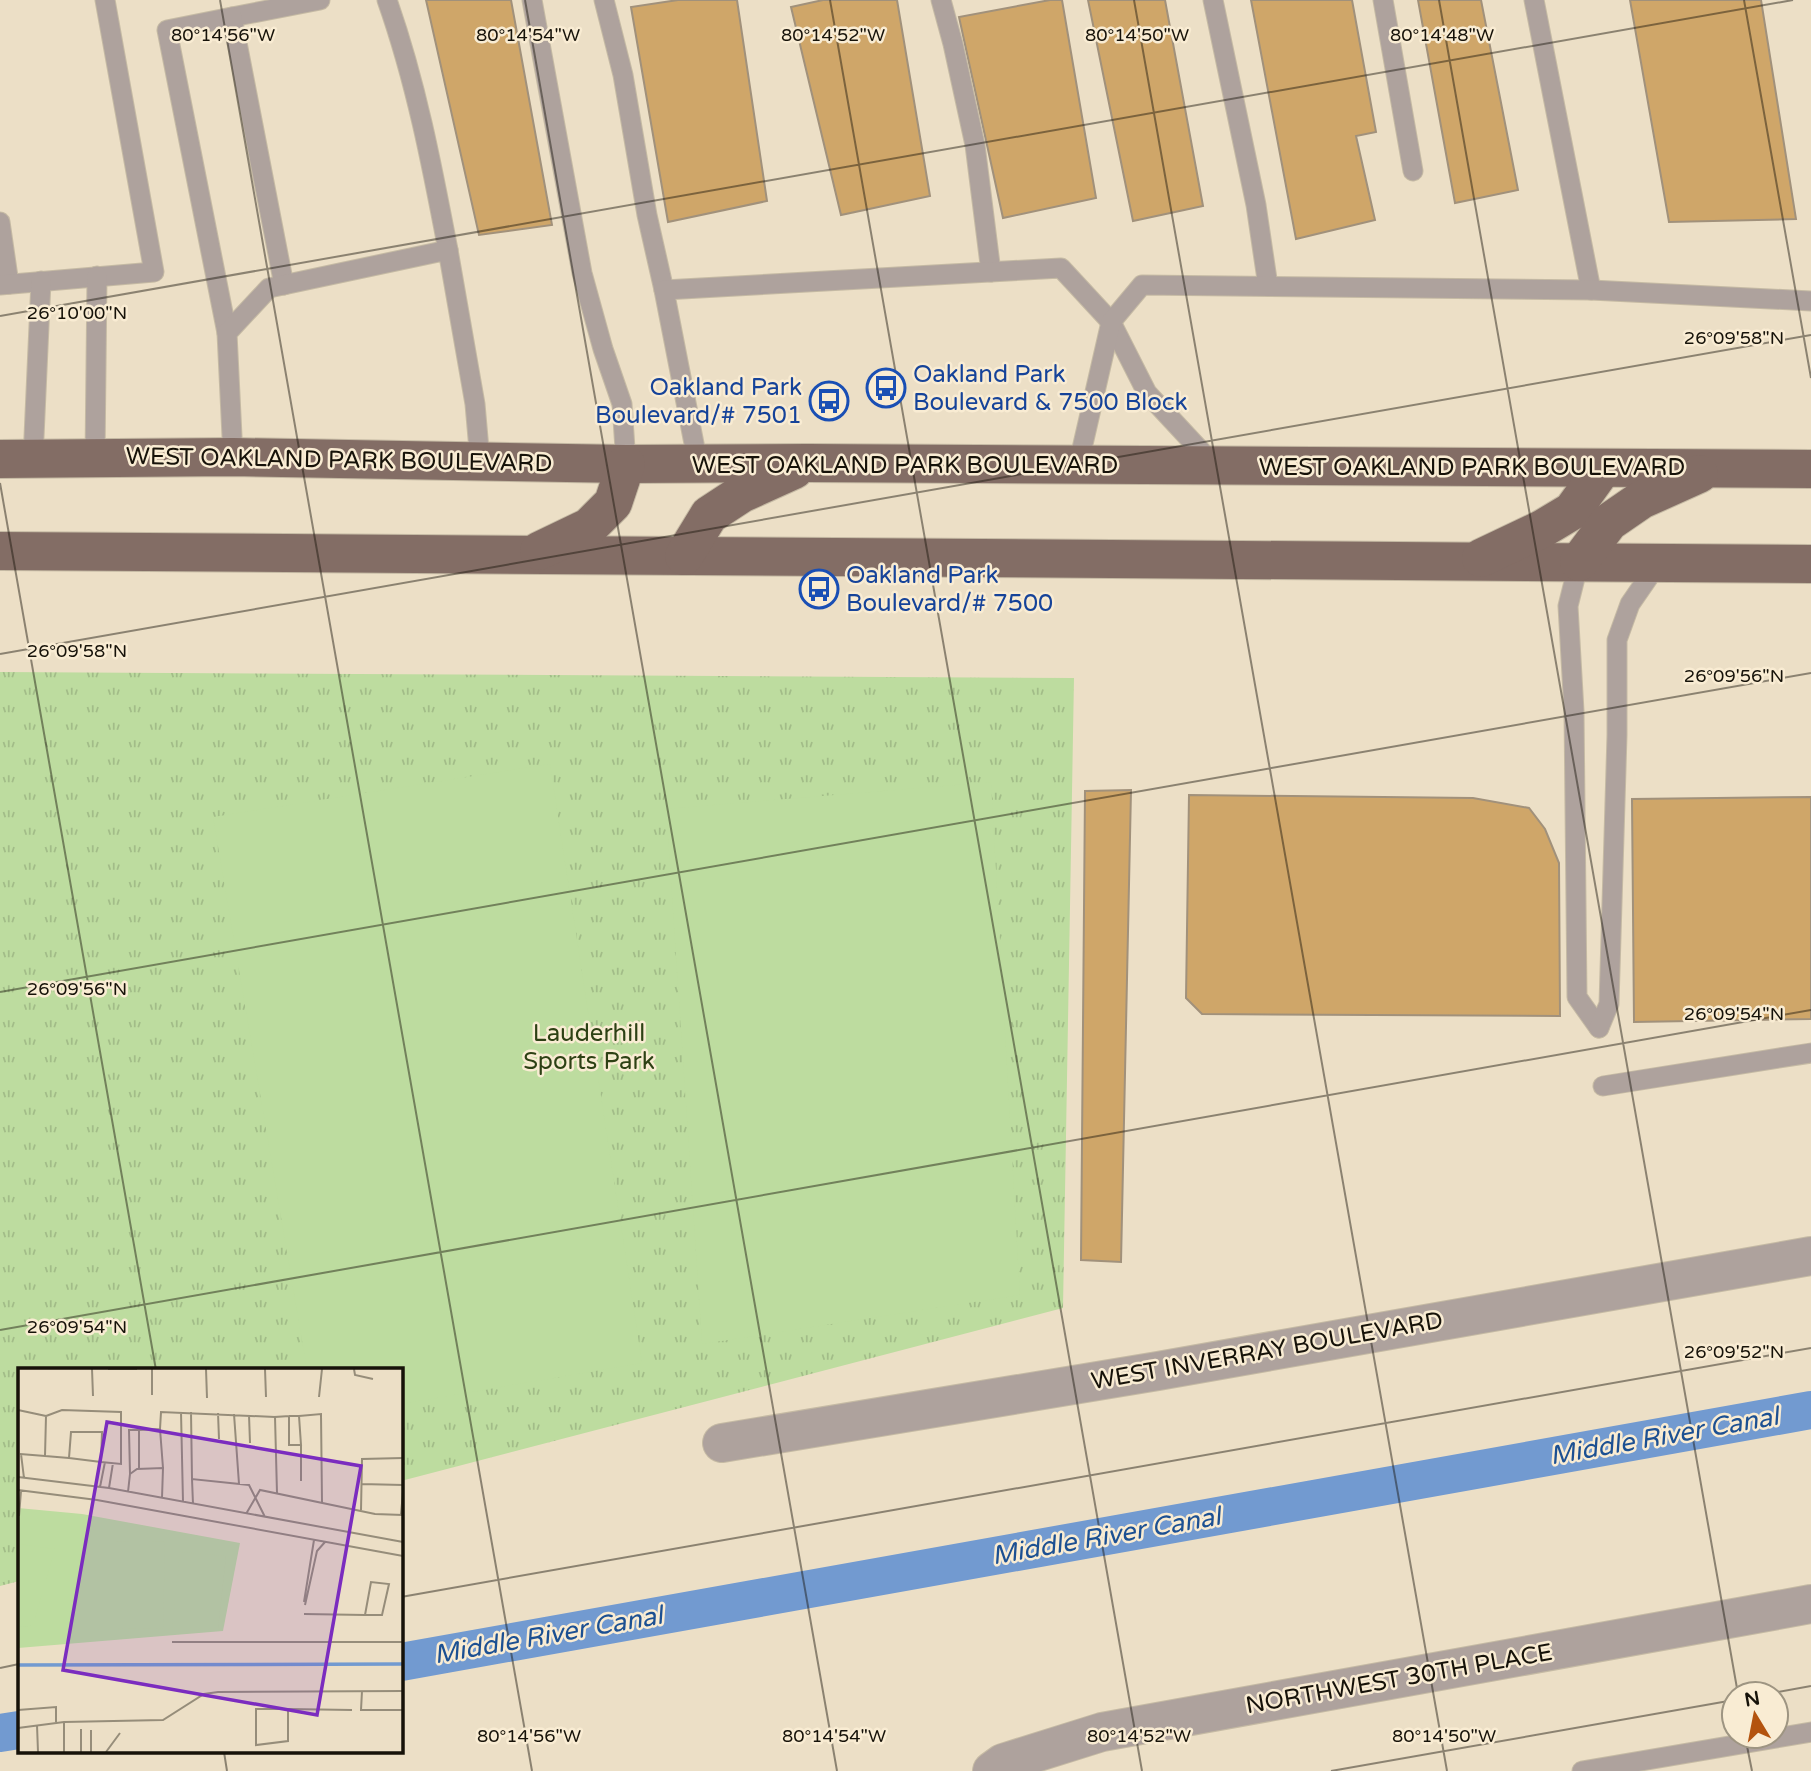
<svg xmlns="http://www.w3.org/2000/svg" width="1811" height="1771" font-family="'Varela Round',sans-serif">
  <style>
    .park { fill: url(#park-tufts) }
    .pitch { fill: #bddc9f }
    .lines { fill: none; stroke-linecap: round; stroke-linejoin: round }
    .canal { stroke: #729ad0; stroke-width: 38 }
    .building { fill: #cfa669; stroke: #a1917b; stroke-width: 2 }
    .service-casing { stroke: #c5baa4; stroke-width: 21 }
    .minor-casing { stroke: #c5baa4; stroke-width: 40 }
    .primary-casing { stroke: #c5baa4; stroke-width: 40 }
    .service { stroke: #aea29d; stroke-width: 19 }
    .minor { stroke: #aea29d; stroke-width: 38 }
    .primary { stroke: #836d65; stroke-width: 38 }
    .ticks { fill: none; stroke: #161209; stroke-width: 2; stroke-opacity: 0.45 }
    .labels { text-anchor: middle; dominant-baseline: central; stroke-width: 5; stroke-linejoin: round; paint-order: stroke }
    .transit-label { font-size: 24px; fill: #164399; stroke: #f9ecd3; text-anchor: start }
    .street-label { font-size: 24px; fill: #161209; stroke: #f9ecd3 }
    .park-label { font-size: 24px; fill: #2d4114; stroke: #f9ecd3 }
    .water-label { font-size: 26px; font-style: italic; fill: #1c5092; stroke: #f9ecd3 }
    .inset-river { fill: none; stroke: #729ad0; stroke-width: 3.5 }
    .inset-road { fill: none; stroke: #968d7a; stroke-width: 2 }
    .view { fill: #7b2cbf; fill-opacity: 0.15; stroke: #7b2cbf; stroke-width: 3.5 }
    .inset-edge { fill: none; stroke: #161209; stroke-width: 3.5 }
    .ticks-label { font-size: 18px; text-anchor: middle; fill: #161209; stroke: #f9ecd3; stroke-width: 5; stroke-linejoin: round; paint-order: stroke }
  </style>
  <defs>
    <pattern id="park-tufts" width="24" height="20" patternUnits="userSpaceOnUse" patternTransform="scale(1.75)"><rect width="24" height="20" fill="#bddc9f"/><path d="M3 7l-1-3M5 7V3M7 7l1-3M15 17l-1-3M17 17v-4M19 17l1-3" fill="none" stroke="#a2bc88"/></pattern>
  </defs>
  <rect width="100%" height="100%" fill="#ecdfc6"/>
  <path class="park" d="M0,672l1074,6 -11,630 -662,173v-111h-382v211l-19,5z"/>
  <g class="pitch">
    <path d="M550,764l92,599 -241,41v-34h-94l-94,-553z"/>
    <path d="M991,782l29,513 -318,49 -36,-535z"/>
  </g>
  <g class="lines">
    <g class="canal">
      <path d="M401,1662l1410,-252"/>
      <path d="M0,1733l19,-3"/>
    </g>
  </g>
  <g class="building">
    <path d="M426,0h85l41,225 -73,10z"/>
    <path d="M678,0h59l30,201 -99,21 -37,-215z"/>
    <path d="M823,0h74l33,196 -89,19 -50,-208z"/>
    <path d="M1050,0h12l34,198 -93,20 -44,-201z"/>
    <path d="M1088,0h77l38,206 -70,15z"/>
    <path d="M1251,0h101l24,132 -20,4 19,84 -79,19z"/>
    <path d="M1418,0h63l37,190 -63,13z"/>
    <path d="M1630,0h131l35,219 -127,3z"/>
    <path d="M1131,790l-10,472 -40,-2 4,-469z"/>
    <path d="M1189,795l284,3 56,10 16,21 14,34 1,153 -358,-2 -16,-16z"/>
    <path d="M1811,797v222l-177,3 -2,-223z"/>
  </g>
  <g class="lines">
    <defs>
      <g id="service">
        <path d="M387,0c29,82 45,166 61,250"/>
        <path d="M532,0l50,273 21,76 19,55 4,60"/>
        <path d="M604,0l19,75 24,140 17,75"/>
        <path d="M941,0l12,44 22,101 16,127"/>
        <path d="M1213,0l43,205 12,81"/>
        <path d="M1383,0l30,171"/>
        <path d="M1534,0l57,290"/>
        <path d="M0,222l9,62"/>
        <path d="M0,285l154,-13 -49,-272"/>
        <path d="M284,285l-52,-268 88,-17"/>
        <path d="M227,333l-60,-303 65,-13"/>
        <path d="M233,457l-6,-124 42,-45 179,-38 27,154 5,57"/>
        <path d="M95,458l2,-182"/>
        <path d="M33,459l8,-178"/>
        <path d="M698,464l-34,-174 397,-22 50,54 36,71 66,71"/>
        <path d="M1078,466l33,-144 31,-37 449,5 220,11"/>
        <path d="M1579,562l-11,44 6,105 3,286 22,31"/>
        <path d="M1599,1028l10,-24 8,-269v-95l13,-36 29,-42"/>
        <path d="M1603,1086l208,-33"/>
        <path d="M1582,1771l229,-39"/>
      </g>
      <g id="minor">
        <path d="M722,1443l436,-72 653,-115"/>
        <path d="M992,1771l11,-8 99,-31 709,-128"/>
      </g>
      <g id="primary">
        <path d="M0,459l233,-2 393,7 182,-1 1003,6"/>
        <path d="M0,551l1811,13"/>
        <path d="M539,551l50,-24 24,-24 13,-39"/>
        <path d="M684,556l25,-41 32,-21 53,-24"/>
        <path d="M1481,558l61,-29 30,-18 31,-43"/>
        <path d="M1579,562l30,-40 32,-22 58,-26"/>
      </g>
    </defs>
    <use href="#service" class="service-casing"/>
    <use href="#minor" class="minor-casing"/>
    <use href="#primary" class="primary-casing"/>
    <use href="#service" class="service"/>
    <use href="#minor" class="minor"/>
    <use href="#primary" class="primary"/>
  </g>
  <path class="ticks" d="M220,0l312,1771M525,0l312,1771M830,0l312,1771M1134,0l313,1771M1439,0l299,1694M1744,0l67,378M0,316l1793,-316M0,483l156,887M0,654l1811,-319M0,992l1811,-319M0,1330l1811,-320M401,1597l1410,-249M0,1668l19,-4M1767,1694l44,-8M1745,1736l7,35M224,1752l3,19M1331,1771l403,-71"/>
  <defs>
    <symbol id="bus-ring" viewBox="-11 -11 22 22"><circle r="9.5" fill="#f9ecd3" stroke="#1a4fb4" stroke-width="1.5"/><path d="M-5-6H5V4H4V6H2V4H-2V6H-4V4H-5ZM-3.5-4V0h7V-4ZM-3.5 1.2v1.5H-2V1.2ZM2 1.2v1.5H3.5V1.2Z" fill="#1a4fb4"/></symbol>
  </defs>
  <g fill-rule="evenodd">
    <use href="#bus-ring" x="864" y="366" width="44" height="44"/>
    <use href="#bus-ring" x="807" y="379" width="44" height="44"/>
    <use href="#bus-ring" x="797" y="567" width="44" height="44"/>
  </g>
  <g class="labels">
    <g class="transit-label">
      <text x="913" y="374">Oakland Park<tspan x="913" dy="28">Boulevard &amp; 7500 Block</tspan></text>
      <text x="802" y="387" text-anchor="end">Oakland Park<tspan x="802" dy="28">Boulevard/# 7501</tspan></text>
      <text x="846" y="575">Oakland Park<tspan x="846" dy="28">Boulevard/# 7500</tspan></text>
    </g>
    <g class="street-label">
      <text transform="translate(339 460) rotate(1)">WEST OAKLAND PARK BOULEVARD</text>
      <text x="905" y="465">WEST OAKLAND PARK BOULEVARD</text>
      <text x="1472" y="467">WEST OAKLAND PARK BOULEVARD</text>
      <text transform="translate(1267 1351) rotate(-10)">WEST INVERRAY BOULEVARD</text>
      <text transform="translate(1399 1679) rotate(-10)">NORTHWEST 30TH PLACE</text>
    </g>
    <g class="park-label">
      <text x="589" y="1033">Lauderhill<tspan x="589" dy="28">Sports Park</tspan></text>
    </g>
    <g class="water-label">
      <text transform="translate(1664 1436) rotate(-10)">Middle River Canal</text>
      <text transform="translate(1106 1536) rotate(-10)">Middle River Canal</text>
      <text transform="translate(548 1635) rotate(-10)">Middle River Canal</text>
    </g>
  </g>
  <g transform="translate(18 1368)">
    <rect width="385" height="385" fill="#ecdfc6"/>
    <path d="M0,140l64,6 158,29 -17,88 -205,17z" fill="#bddc9f"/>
    <path d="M98,173l49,1 -2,87 -47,-1zM0,176l37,5 -22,76 -6,2 -9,-1zM162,184l46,4 -8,72h-46z" fill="#bddc9f"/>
    <path class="inset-river" d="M0,297l385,-1"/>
    <path class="inset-road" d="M74,1l1,27M90,1h29M134,1v26M188,1l1,29M247,1l1,28M336,1l1,6 18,4M301,29l3,-28M0,42l28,6M163,44l2,90M173,44l1,67M200,45l1,26M216,46l5,70M231,47l1,28M281,48l22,-2 1,88M142,61l3,39M283,77v36M2,86l25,2 24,2 32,4 20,2v-52l-59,-2 -16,6 -1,40M3,86l3,24M51,90l2,-26h31l-1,30M121,101v-39l21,-1 1,-17 114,5M112,106l-1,-44h10M0,109l91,11 294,54M343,116l42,1M82,119l5,-25M91,120l4,-25M0,122l79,10 306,56M110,124l2,-18 7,-5 26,-1 -1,30M259,125l-2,-76 14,-1v29h12l-2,-29h-10M175,136l-1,-25 57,6 16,32M343,142l1,-51 41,-1M228,146l14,-24 115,24 28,1M383,146l2,-22M1,148l2,-25M286,234l10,-62M287,237l12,-54 8,-9M286,246l61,1h17l7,-31 -18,-2 -6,33M154,274h231M344,323l-1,19h42M270,341v32l-32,4v-36h32l64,1M0,342l38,-3v15M19,357l1,27M0,360l46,-6 99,-2 41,-26 14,-2 185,-1M46,384v-30M63,384v-23M73,384v-22M88,384l14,-19"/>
    <path class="view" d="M89,54l254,44 -44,249 -254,-45z"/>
    <rect width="385" height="385" class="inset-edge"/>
  </g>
  <g class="ticks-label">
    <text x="223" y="41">80°14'56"W</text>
    <text x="528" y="41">80°14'54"W</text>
    <text x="1137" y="41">80°14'50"W</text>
    <text x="1442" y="41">80°14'48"W</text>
    <text x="833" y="41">80°14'52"W</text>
    <text x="77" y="319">26°10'00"N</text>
    <text x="1734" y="344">26°09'58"N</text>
    <text x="77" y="657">26°09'58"N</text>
    <text x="1734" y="682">26°09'56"N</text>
    <text x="77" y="995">26°09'56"N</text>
    <text x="1734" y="1020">26°09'54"N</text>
    <text x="77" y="1333">26°09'54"N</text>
    <text x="1734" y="1358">26°09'52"N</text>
    <text x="529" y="1742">80°14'56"W</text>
    <text x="834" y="1742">80°14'54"W</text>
    <text x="1139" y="1742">80°14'52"W</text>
    <text x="1444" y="1742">80°14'50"W</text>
  </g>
  <g transform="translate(1755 1715) rotate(350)"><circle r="33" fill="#f9ecd3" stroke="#9e9582" stroke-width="2"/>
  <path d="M0-5L12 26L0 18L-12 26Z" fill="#b3530e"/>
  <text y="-10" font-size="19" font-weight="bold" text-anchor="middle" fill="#161209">N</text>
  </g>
</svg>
